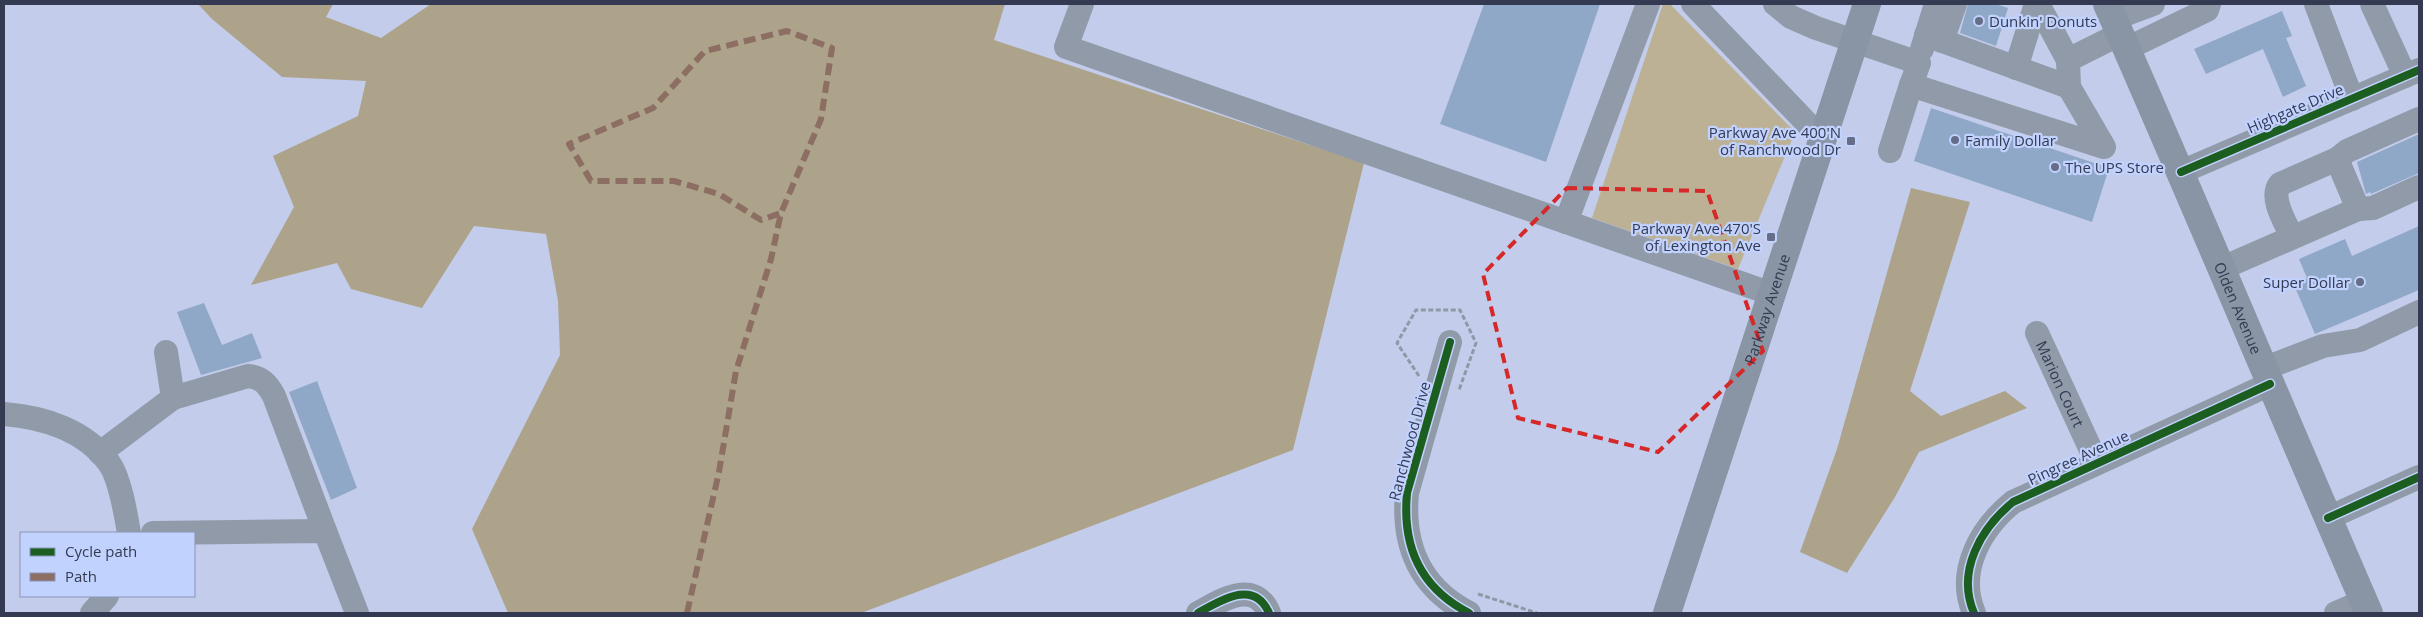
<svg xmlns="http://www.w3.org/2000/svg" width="2423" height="617" font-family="'Open Sans',sans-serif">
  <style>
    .green { fill: #bcb195 }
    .forest { fill: #ada38a }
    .building { fill: #90a8c7 }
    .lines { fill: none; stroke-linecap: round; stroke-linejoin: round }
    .path { stroke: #8f98a5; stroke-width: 3; stroke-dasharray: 5 2.5; stroke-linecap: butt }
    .minor { stroke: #909aa8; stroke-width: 24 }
    .major { stroke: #8995a4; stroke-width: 28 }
    .quiet { stroke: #8d6e63; stroke-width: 6; stroke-dasharray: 12 6; stroke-linecap: butt }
    .cycleway-casing { stroke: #c2d2ff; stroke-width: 11 }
    .cycleway { stroke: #1b5e20; stroke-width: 8 }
    .marked { fill: none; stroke: #d62828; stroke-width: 4; stroke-dasharray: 10 6; stroke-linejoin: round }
    .poi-dot { fill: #656d87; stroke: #c2d2ff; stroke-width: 2 }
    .labels { text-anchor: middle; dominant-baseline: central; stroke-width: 4.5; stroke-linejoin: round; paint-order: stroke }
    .poi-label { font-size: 15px; fill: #333a51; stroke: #c2d2ff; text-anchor: start }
    .street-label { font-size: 15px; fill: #333a51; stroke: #c2d2ff }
  </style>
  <rect width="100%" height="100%" fill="#c3cceb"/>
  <path class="green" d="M1663,4h7l125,128 -57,137 -146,-51z"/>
  <g class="forest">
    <path d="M198,4h135l-7,13 55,21 50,-34h574l-11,36 370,123 -71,287 -432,163h-353l-36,-84 88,-174 -2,-54 -12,-67 -72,-8 -52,82 -71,-19 -14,-26 -86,22 43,-78 -21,-51 85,-40 8,-35 -84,-4 -70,-58z"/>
    <path d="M1911,188l59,14 -60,189 31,25 64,-25 22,17 -108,44 -24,45 -48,76 -47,-21 37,-103z"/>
  </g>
  <g class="building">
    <path d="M1484,4h116l-54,158 -106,-38z"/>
    <path d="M1968,4h27l13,4 -12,38 -36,-13z"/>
    <path d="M2282,11l10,25 -6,2 20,48 -23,11 -20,-48 -57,25 -12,-25z"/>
    <path d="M1931,108l178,60 -17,54 -178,-61z"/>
    <path d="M2419,134v39l-48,21 -1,-2 -4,2 -9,-32z"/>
    <path d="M2419,226v64l-104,44 -21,-49 13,-7 -8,-19 46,-20 7,17z"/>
    <path d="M204,303l18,42 30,-12 10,25 -61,17 -24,-63z"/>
    <path d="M317,381l40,107 -26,12 -42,-108z"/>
  </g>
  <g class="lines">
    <g class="path">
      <path d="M1419,376l-22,-33 19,-33h44l16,33 -17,47"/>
      <path d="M1478,594l59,19"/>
    </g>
    <g class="minor">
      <path d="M1082,4l-16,43 706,247"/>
      <path d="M1693,4l130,136"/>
      <path d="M1775,4l16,13 25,11 103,35 -8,22 193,62 -35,-60 -1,-27 52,-26"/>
      <path d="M2038,4l30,56"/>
      <path d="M2316,4l36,95"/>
      <path d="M2372,4l33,72"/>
      <path d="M2113,19l40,-15"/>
      <path d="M1926,35l143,52"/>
      <path d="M1942,41l13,-37"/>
      <path d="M1922,49l14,-45"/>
      <path d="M2126,49l81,-39 2,-6"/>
      <path d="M2016,68l20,-64"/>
      <path d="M1890,151l21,-66"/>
      <path d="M2337,159l10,-8 72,-32"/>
      <path d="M2181,172l238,-102"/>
      <path d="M2358,209l15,-1 46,-21"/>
      <path d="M1566,222l82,-218"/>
      <path d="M2220,269l138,-60 -21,-50 -57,25c-11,14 6,39 12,53"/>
      <path id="s1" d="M2037,333l60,130"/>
      <path d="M1450,342l-43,151c-5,53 13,95 62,120"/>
      <path d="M2263,369l60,-23 37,-6 59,-28"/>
      <path d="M173,398l75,-22c14,1 20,9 26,20l51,135"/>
      <path d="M4,414c39,3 81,16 105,49 11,15 17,52 20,70"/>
      <path d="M100,453l73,-55 -7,-46"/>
      <path d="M2328,518l91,-41"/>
      <path d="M153,533l172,-2 32,82"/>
      <path d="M92,613l15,-17"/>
      <path d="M1198,613c22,-12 56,-35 71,0"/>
      <path d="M1974,613c-18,-42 7,-85 39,-111l257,-118"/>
      <path d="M2336,613l28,-12"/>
    </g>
    <g class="major">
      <path id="s2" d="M2107,4c89,202 174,406 262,609"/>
      <path id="s3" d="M1667,613l200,-609"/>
    </g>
    <path class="quiet" d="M687,613l32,-141 17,-101 35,-112 10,-46 40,-94 11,-71 -45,-17 -82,20 -52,57 -84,36 22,37h83l45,13 42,26 20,-7"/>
    <defs>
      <g id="cycleway">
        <path d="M2181,172l238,-102"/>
        <path d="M1450,342l-43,151c-5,53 13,95 62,120"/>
        <path d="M2328,518l91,-41"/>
        <path d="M1198,613c22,-12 56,-35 71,0"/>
        <path d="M1974,613c-18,-42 7,-85 39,-111l257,-118"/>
      </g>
    </defs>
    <use href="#cycleway" class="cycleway-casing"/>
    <use href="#cycleway" class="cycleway"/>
  </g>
  <path class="marked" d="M1567,188l140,3 56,160 -105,101 -140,-34 -35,-144z"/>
  <g class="poi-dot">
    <circle cx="1979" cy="21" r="5"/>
    <circle cx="1955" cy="140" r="5"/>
    <rect x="1846" y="136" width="10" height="10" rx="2.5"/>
    <circle cx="2055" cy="167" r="5"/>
    <rect x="1766" y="232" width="10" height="10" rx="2.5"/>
    <circle cx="2360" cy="282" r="5"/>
  </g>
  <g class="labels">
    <g class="poi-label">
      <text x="1989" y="21">Dunkin' Donuts</text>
      <text x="1841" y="132" text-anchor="end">Parkway Ave 400'N<tspan x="1841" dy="17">of Ranchwood Dr</tspan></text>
      <text x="1965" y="140">Family Dollar</text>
      <text x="2065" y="167">The UPS Store</text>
      <text x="1761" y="228" text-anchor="end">Parkway Ave 470'S<tspan x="1761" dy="17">of Lexington Ave</tspan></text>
      <text x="2350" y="282" text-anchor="end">Super Dollar</text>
    </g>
    <g class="street-label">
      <text transform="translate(2295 108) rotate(-23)">Highgate Drive</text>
      <text stroke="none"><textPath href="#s3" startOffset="320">Parkway Avenue</textPath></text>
      <text stroke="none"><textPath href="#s2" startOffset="331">Olden Avenue</textPath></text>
      <text stroke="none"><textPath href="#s1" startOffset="56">Marion Court</textPath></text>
      <text transform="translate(1409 441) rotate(-75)">Ranchwood Drive</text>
      <text transform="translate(2078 457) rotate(-25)">Pingree Avenue</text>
    </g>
  </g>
  <rect width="2423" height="617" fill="none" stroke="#333a51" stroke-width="10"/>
  <rect x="20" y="532" width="175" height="65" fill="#c2d2ff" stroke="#8995b9"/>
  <rect x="30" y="548" width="25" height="8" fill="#1b5e20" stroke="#8995b9"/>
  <text x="65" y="557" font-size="15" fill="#333a51">Cycle path</text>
  <rect x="30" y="573" width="25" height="8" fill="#8d6e63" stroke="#8995b9"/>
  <text x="65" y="582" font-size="15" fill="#333a51">Path</text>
</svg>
